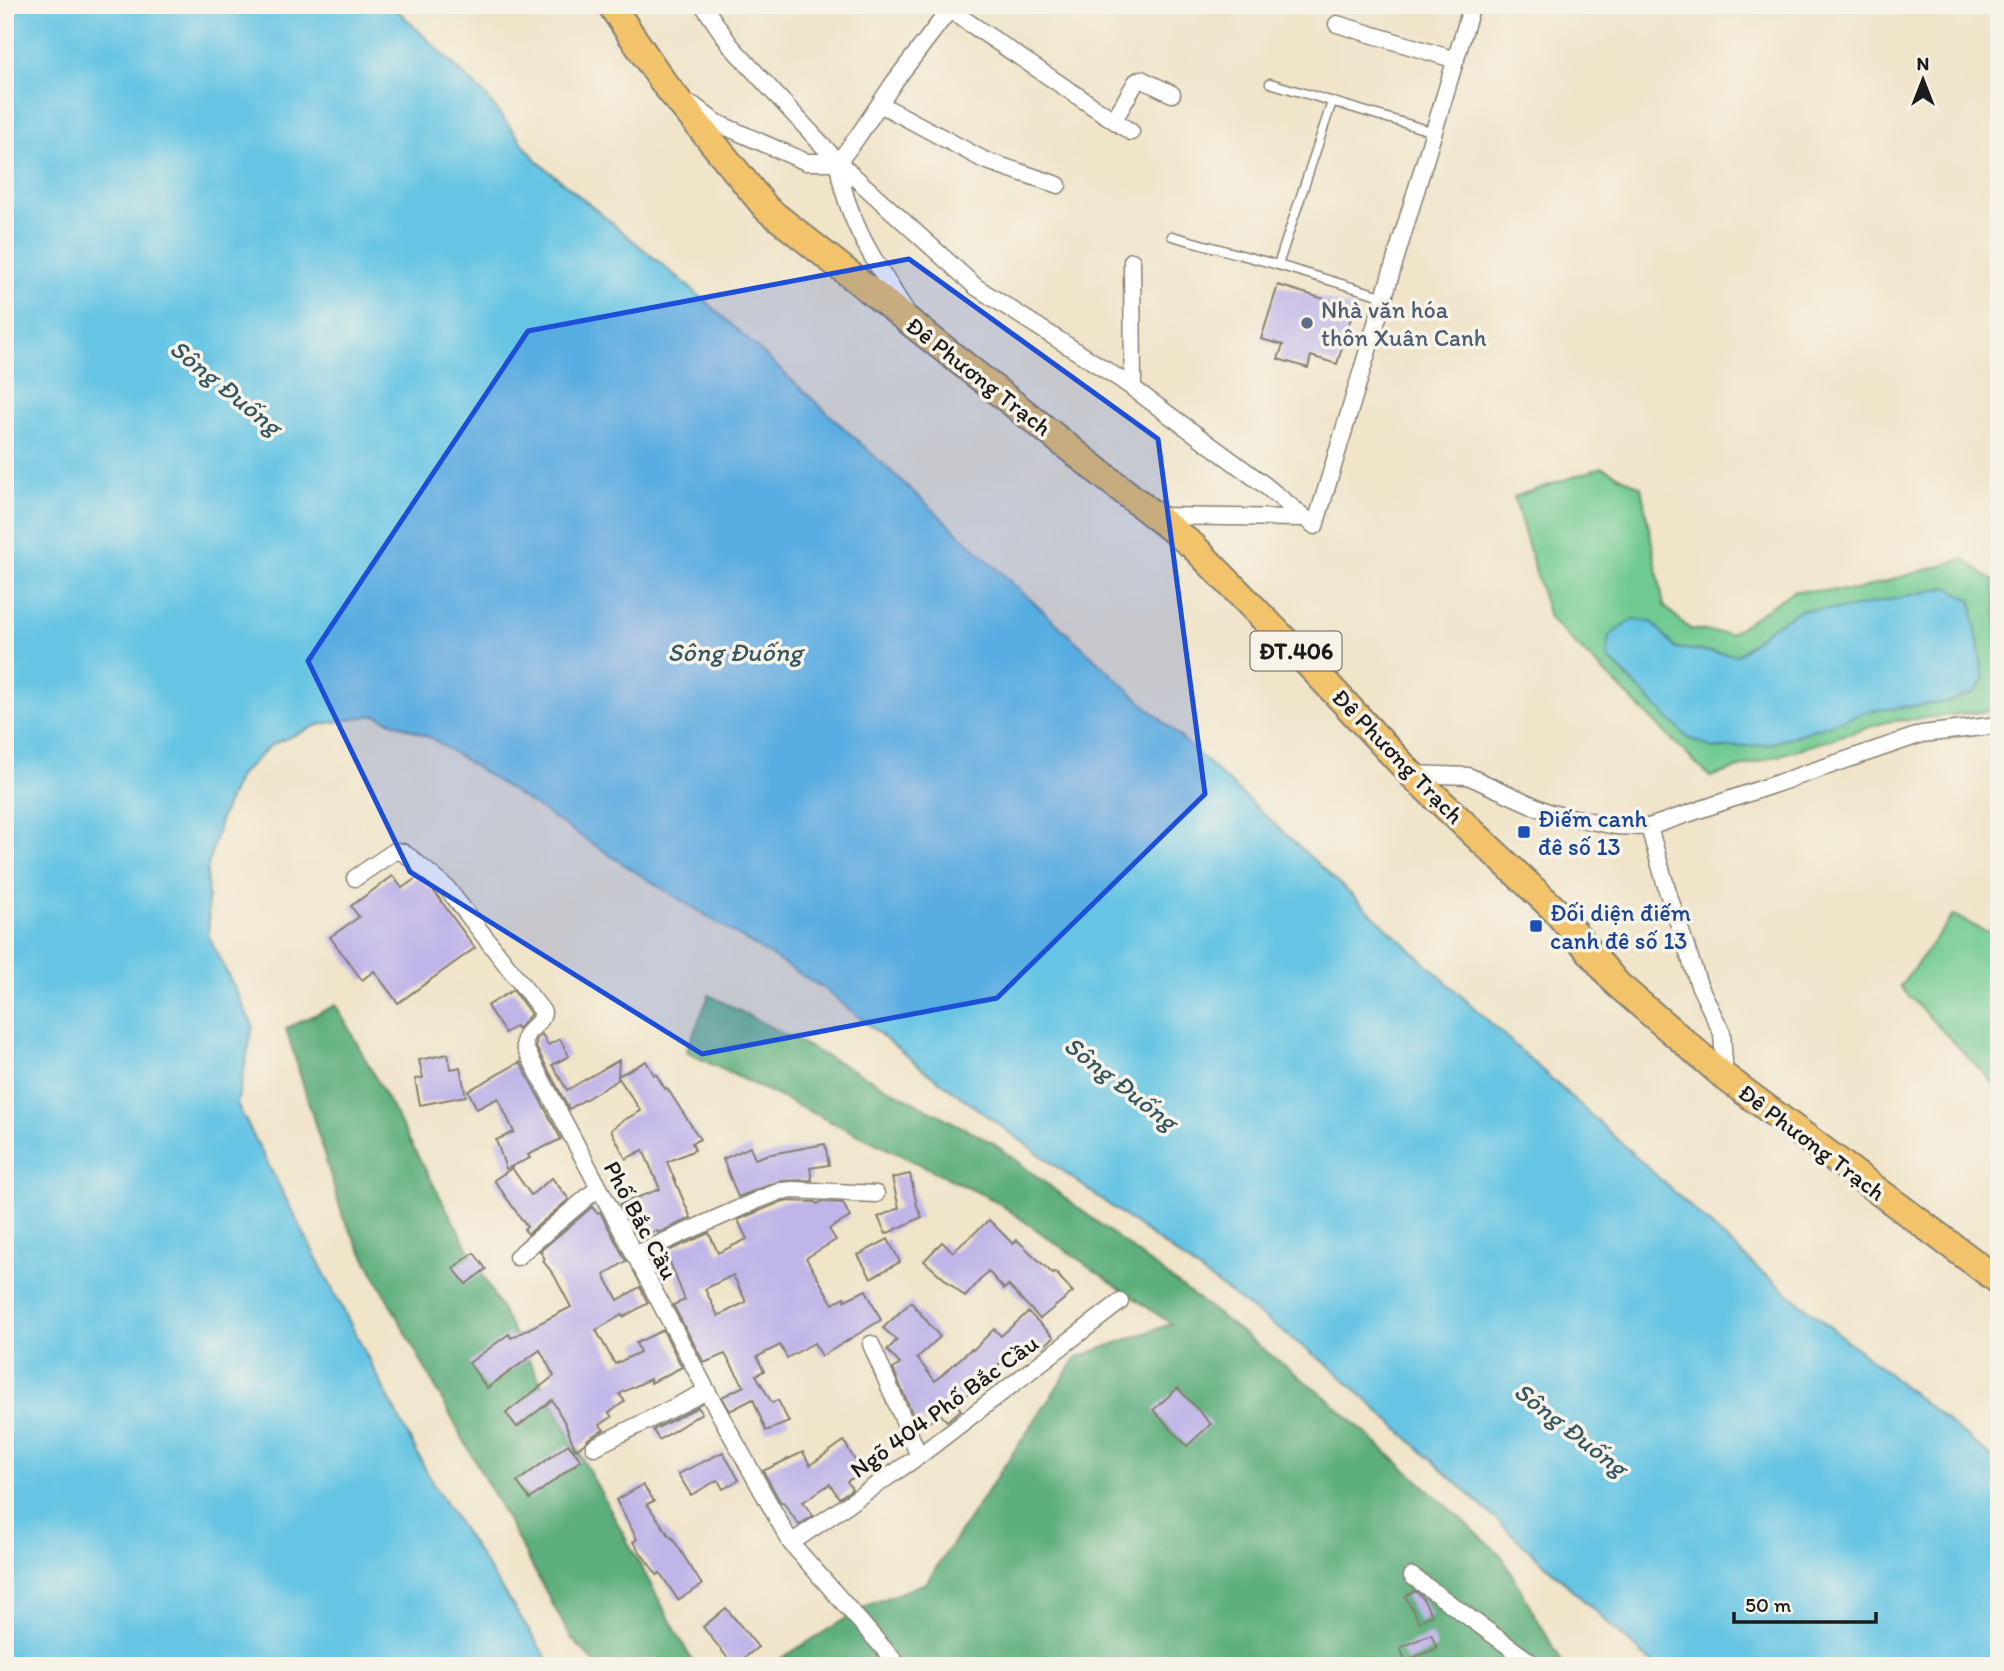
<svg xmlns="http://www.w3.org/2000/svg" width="2004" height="1671" font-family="Itim,sans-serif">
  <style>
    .green { fill: #6fca91; stroke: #467356; stroke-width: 2 }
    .forest { fill: #5bae7b; stroke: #3c654c; stroke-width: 2 }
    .water { fill: #66c5e4; stroke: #417080; stroke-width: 2 }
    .building { fill: #c0b5e8; fill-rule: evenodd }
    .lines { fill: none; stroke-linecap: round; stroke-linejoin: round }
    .lane-casing { stroke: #868072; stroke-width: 11 }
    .street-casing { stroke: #868072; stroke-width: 19 }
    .primary-casing { stroke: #868072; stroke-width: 30 }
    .lane { stroke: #fff; stroke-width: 8 }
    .street { stroke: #fff; stroke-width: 16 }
    .primary { stroke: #f2c36a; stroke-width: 26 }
    .marked { fill: #1d4ed8; fill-opacity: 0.2; stroke: #1d4ed8; stroke-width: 5; stroke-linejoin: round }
    .service-dot { fill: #5c6f8a; stroke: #f7f3e8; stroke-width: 2.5 }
    .transit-dot { fill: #1a4fb4; stroke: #f7f3e8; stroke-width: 2.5 }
    .labels { text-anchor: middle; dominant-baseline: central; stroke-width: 7; stroke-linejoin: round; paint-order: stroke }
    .shield { fill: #f7f3e8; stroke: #5e5c59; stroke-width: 2 }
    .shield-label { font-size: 23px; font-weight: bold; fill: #1c1c1c }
    .service-label { font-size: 24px; fill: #4e5e75; stroke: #f7f3e8; text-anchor: start }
    .street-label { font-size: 24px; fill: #1c1c1c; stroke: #f7f3e8 }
    .transit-label { font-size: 24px; fill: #164399; stroke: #f7f3e8; text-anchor: start }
    .water-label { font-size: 26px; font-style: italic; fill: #365762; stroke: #f7f3e8 }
  </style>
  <rect width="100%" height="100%" fill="#f7f3e8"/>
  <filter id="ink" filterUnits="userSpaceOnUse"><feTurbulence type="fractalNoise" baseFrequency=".0143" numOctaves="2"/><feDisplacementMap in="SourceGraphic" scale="14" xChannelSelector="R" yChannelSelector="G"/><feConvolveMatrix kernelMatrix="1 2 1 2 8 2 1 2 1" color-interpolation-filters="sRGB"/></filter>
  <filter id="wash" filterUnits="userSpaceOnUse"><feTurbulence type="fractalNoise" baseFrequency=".00686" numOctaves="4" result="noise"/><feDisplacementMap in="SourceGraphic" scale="28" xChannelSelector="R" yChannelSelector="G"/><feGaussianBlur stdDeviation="1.57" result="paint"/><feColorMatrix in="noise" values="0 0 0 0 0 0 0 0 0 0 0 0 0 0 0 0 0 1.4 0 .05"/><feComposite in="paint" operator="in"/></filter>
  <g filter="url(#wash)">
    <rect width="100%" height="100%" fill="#f0e4c9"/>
    <g class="green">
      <path d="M1602,467l39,20 23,119 26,23 40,5 63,-43 63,-1 107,-31 31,22 5,82v47l-113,12 -176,55 -161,-159 -35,-121z"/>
      <path d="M1953,915l31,16h15v158l-99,-102z"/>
    </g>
    <g class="forest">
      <path d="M709,995l284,148 328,250 180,162 63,111h-795l99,-61 58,-22 151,-226 94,-33 -177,-124 -308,-148z"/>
      <path d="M336,1005l359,661h-97l-27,-28 -228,-421 -57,-189z"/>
    </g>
    <g class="water">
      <path d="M5,5h387l91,88 54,68 169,140 1052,968 241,194v203h-344l-323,-298 -409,-299 -99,-80 -190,-118 -203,-133 -56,-23 -57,10 -47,20 -32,31 -18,41 -14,53 2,67 44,89 -16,78 197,382 118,180h-547z"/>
      <path d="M1948,587l23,13 13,79 -9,13 -26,10 -79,9 -100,33 -56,5 -26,-11 -81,-81 2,-21 24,-17 19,3 24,26 62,7 28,-24 34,-21 46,-1z"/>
    </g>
    <g id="blocks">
      <g class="building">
        <path d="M1278,285l76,23 -17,56 -26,-8 -3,12 -30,-9 5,-14 -22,-6z"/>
        <path d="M393,876l9,12 16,-11 15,13 42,58 -77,55 -24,-32 -12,9 -32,-43 29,-20 -8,-11z"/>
        <path d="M513,990l18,24 -13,15 -2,-3 -11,7 -18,-27z"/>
        <path d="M542,1034l6,11 12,-6 9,17 -17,9 15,25 52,-30 -1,16 28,-15 8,14 2,-1 9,15 2,-1 33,51 -8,4 3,7 -28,12 24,56 -33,15 -1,-3 -19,8 -18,-34 40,-15 -17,-39 -17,9 -15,-29 11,-9 19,-10 -23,-34v3l-49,29 -33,-62v-7z"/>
        <path d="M448,1054l3,15 9,-2 6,29 -46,9 -5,-26 8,-1 -4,-18z"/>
        <path d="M520,1062l41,77 -33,16 2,3 -24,11 -10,-29 18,-8 -16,-34 -21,11 -9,-18z"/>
        <path d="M825,1144l4,21 -19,3 2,12 -32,1 -42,16 -15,-38 27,-12 5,12 11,-4z"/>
        <path d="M512,1168l19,27 21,-17 17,21 -41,35 -4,-5 3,-2 -33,-47z"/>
        <path d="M910,1174l7,32 5,11 -36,17 -8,-17 21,-9 -7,-30z"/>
        <path d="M783,1201l33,1 1,2 4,-2 22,1 7,14 -21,12 7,11 -30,18 27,46 11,-7 1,3 21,-10 15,30 -59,36 -8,-13 -27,15 -7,-13 -23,12 7,14 -8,4 16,28 6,-3 11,22 -23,9 -13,-32 -23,12 -8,-14 22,-11 -19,-32 -21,9 -31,-58 12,-5 -19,-48 43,-19 9,20 29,-14 -9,-19zM733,1275l13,27 -28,14 -13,-27z"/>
        <path d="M592,1207l5,6 3,-1 26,49 -22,14 14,25 22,-13 8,16 -25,14 -1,-2 -26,15 19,34 25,-12 -4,-9 27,-13 19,37 -31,16 -1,-4 -31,15 6,7 -16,12 3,4 -12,8 4,5 -15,8 -5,6 -9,5 -10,-26 -13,-23 -35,27 -11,-14 48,-37 -14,-26 -53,38 -18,-25 40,-29 2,4 60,-31 -17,-32 -11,-14 2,-2 -5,-8z"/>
        <path d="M989,1220l24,24 4,-4 36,34 2,-2 18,20 -33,27 -32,-34 -4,4 -16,-18 -23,26 -41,-36 18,-19 11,10z"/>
        <path d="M888,1239l12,23 -29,16 -13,-23z"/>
        <path d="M474,1253l12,16 -20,15 -13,-16z"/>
        <path d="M911,1302l29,35 -23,21 18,23 36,-32 2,1 21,-21 7,7 27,-24 26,25 -11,10 -4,-3 -13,12 -9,-10 -29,30 -32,28 5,6 -14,11 -6,-6 -16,9 -3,-5 -6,3 -23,-53 7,-5 -13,-14 10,-10 -14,-12z"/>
        <path d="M1178,1388l33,36 -24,22 -34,-36z"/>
        <path d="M698,1407l4,6 -43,27 -6,-10z"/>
        <path d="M844,1441l18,32 -15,8 5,8 -13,9 -9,-14 -27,18 10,14 -14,9 -16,-23 -2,1 -18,-32 40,-19 7,13z"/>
        <path d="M568,1444l13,16 -51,39 -13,-17z"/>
        <path d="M723,1452l16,28 -16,9 -5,-9 -27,15 -13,-21z"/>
        <path d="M643,1485l11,16 -7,3 24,34 1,-1 30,48 -24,15 -18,-27 -3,2 -24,-33 4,-3 -21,-39z"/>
        <path d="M1415,1591l7,6 10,18 -13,7 -14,-26z"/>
        <path d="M726,1608l32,39 -24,19 -31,-39z"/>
        <path d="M1431,1634l6,14 -31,13 -6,-13z"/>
      </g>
    </g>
  </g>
  <g filter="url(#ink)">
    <use href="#blocks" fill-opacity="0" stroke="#868072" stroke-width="2"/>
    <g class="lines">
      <defs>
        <g id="lane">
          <path d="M1270,83l164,49"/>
          <path d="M1172,236l106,29 54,-163"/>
          <path d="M1278,265l107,32"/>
        </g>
        <g id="street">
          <path d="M703,5l28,41 107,116 138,125 147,94 139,102 53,43 157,-521"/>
          <path d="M950,10l181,122"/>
          <path d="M1337,24l119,36"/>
          <path d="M880,104l104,56 74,25"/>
          <path d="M693,105l22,17 91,40h32l18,-23 39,-58 58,-76"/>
          <path d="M1114,120l22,-38 5,-3 31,15"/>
          <path d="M838,162c7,57 38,102 68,149"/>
          <path d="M1132,261l1,127"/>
          <path d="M1156,516l149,2"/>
          <path d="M1411,774l57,2 82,37 66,13 33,1 273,-93 77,-9"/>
          <path d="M1649,827l19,66 31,92 23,48 3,44"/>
          <path d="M355,878l40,-27 7,1 9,6 36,30 96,124c-2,18 -24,15 -17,38l181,341 84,152 108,123"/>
          <path d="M634,1255l124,-55 23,-9 12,-1 83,4"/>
          <path d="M517,1257l81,-69"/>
          <path d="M871,1344l48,112"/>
          <path d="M594,1447l113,-56"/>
          <path d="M791,1543l128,-87 201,-154"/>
          <path d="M1412,1576l124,90"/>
        </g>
        <path id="primary" d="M611,5l52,77 104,127 426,337 120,123 98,105 144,136 62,74 108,93 274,204"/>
      </defs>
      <use href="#lane" class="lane-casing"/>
      <use href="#street" class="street-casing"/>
      <use href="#primary" class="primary-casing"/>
      <use href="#lane" class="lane"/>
      <use href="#street" class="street"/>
      <use href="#primary" class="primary"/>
    </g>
  </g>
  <path class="marked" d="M909,259l249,180 47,355 -208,204 -295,56 -292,-182 -102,-211 220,-330z"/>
  <circle class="service-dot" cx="1307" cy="323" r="7"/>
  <g class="transit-dot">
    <rect x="1517" y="825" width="14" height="14" rx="3.5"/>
    <rect x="1529" y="919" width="14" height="14" rx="3.5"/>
  </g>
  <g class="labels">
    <rect class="shield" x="1250.5" y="631.5" width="91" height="39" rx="5"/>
    <g class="shield-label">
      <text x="1296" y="651">ĐT.406</text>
    </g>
    <g class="service-label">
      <text x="1321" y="309">Nhà văn hóa<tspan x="1321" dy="28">thôn Xuân Canh</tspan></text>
    </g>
    <g class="street-label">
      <text transform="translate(979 376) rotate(38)">Đê Phương Trạch</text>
      <text transform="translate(1398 756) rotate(46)">Đê Phương Trạch</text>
      <text transform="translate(1812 1142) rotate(37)">Đê Phương Trạch</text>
      <text transform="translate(641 1220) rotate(62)">Phố Bắc Cầu</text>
      <text transform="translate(944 1406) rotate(-36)">Ngõ 404 Phố Bắc Cầu</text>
    </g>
    <g class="transit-label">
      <text x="1538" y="818">Điếm canh<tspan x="1538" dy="28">đê số 13</tspan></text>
      <text x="1550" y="912">Đối diện điếm<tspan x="1550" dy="28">canh đê số 13</tspan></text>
    </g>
    <g class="water-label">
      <text transform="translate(226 387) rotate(39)">Sông Đuống</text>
      <text x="735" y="652">Sông Đuống</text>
      <text transform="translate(1121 1083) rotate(38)">Sông Đuống</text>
      <text transform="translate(1571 1429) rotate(38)">Sông Đuống</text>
    </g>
  </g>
  <rect width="2004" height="1671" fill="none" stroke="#f7f3e8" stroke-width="28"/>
  <g transform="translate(1923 80)" stroke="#f7f3e8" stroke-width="5" paint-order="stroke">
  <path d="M0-5L12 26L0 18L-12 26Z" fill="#1c1c1c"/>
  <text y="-10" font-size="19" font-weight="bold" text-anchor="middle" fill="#1c1c1c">N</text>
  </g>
  <path d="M1734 1612v10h142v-10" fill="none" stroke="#1c1c1c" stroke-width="3.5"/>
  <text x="1745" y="1612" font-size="21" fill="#1c1c1c" stroke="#f7f3e8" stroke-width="5" paint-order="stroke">50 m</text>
</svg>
